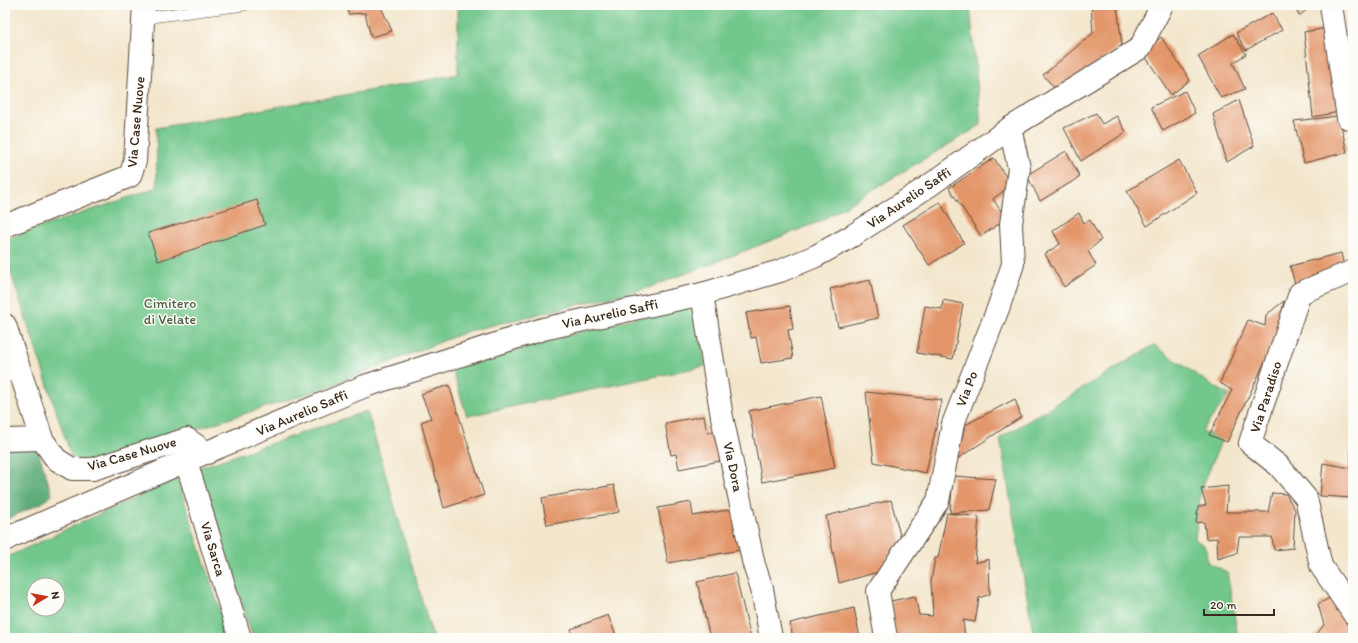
<svg xmlns="http://www.w3.org/2000/svg" width="1358" height="643" font-family="Itim,sans-serif">
  <style>
    .green { fill: #72c78c; stroke: #567855; fill-rule: evenodd }
    .forest { fill: #5dac78; stroke: #4c6b4b }
    .building { fill: #e3966a }
    .lines { fill: none; stroke-linecap: round; stroke-linejoin: round }
    .lane-casing { stroke: #574638; stroke-width: 12 }
    .street-casing { stroke: #574638; stroke-width: 24 }
    .lane { stroke: #fff; stroke-width: 11 }
    .street { stroke: #fff; stroke-width: 22 }
    .labels { text-anchor: middle; dominant-baseline: central; stroke-width: 3; stroke-linejoin: round; paint-order: stroke }
    .street-label { font-size: 14px; fill: #3b2a1e; stroke: #fdfcf7 }
    .park-label { font-size: 14px; fill: #4e6144; stroke: #fdfcf7 }
  </style>
  <rect width="100%" height="100%" fill="#fdfcf7"/>
  <filter id="ink" filterUnits="userSpaceOnUse"><feTurbulence type="fractalNoise" baseFrequency=".025" numOctaves="2"/><feDisplacementMap in="SourceGraphic" scale="8" xChannelSelector="R" yChannelSelector="G"/><feConvolveMatrix kernelMatrix="1 2 1 2 8 2 1 2 1" color-interpolation-filters="sRGB"/></filter>
  <filter id="wash" filterUnits="userSpaceOnUse"><feTurbulence type="fractalNoise" baseFrequency=".012" numOctaves="4" result="noise"/><feDisplacementMap in="SourceGraphic" scale="16" xChannelSelector="R" yChannelSelector="G"/><feGaussianBlur stdDeviation="0.9" result="paint"/><feColorMatrix in="noise" values="0 0 0 0 0 0 0 0 0 0 0 0 0 0 0 0 0 1.4 0 .05"/><feComposite in="paint" operator="in"/></filter>
  <g filter="url(#wash)">
    <rect width="100%" height="100%" fill="#f3e6cc"/>
    <g class="green">
      <path d="M458,5h512l11,120 -162,97 -171,66 -180,43 -143,57 -250,80 -70,-213v-16l152,-51 -1,-60 246,-43 56,-11z"/>
      <path d="M696,303l9,63 -238,50 -15,-47 142,-41z"/>
      <path d="M1154,345l53,37 22,13 -27,36 20,8 -21,51 -6,49 11,8 1,15 20,10 11,66h-204l-34,-200z"/>
      <path d="M367,411l66,227h-180l-55,-170z"/>
      <path d="M177,478l52,160h-224v-80zM34,585h24v24h-24z"/>
    </g>
    <path class="forest" d="M36,443l16,52 -10,8 -37,17v-75z"/>
    <g id="blocks">
      <g class="building">
        <path d="M347,5h33l12,26 -21,6 -6,-24 -17,1z"/>
        <path d="M1091,5h26l5,40 -64,47 -15,-17 50,-42z"/>
        <path d="M1294,5h19l-14,11z"/>
        <path d="M1272,13l10,17 -36,20 -10,-17z"/>
        <path d="M1327,28l12,84 -26,5 -9,-85z"/>
        <path d="M1233,34l13,20 -13,9 12,26 -24,9 -23,-42z"/>
        <path d="M1161,37l29,43 -19,15 -28,-42z"/>
        <path d="M1185,91l10,22 -32,18 -12,-24z"/>
        <path d="M1239,100l15,46 -27,16 -14,-48z"/>
        <path d="M1096,113l6,11 15,-8 9,16 -45,29 -17,-33z"/>
        <path d="M1339,116l8,36 -43,11 -10,-42z"/>
        <path d="M1066,151l14,26 -40,24 -13,-26z"/>
        <path d="M994,158l17,27 -18,14 13,20 -25,17 -32,-48z"/>
        <path d="M1179,160l18,33 -50,33 -20,-35z"/>
        <path d="M257,200l8,25 -107,36 -10,-28z"/>
        <path d="M940,202l24,41 -35,22 -26,-40z"/>
        <path d="M1079,213l5,10 6,-3 11,20 -13,11 8,14 -32,22 -19,-33 15,-10 -7,-13z"/>
        <path d="M1341,253l4,18 -49,17 -6,-22z"/>
        <path d="M870,280l8,38 -40,9 -8,-38z"/>
        <path d="M943,300l20,4 -10,55 -36,-6 8,-47 17,3z"/>
        <path d="M1284,301l-6,33 -51,108 -18,-7 23,-45 -12,-7 28,-63 17,6 1,-11z"/>
        <path d="M790,306l3,23 -5,1 5,28 -32,5 -5,-26 -5,1 -5,-25z"/>
        <path d="M449,385l35,110 -40,13 -23,-86 10,-4 -10,-24z"/>
        <path d="M866,392l76,8 -16,73 -52,-11z"/>
        <path d="M821,396l14,72 -73,14 -13,-71z"/>
        <path d="M1015,399l6,18 -64,42 8,-34z"/>
        <path d="M704,416l3,17 8,-2 5,30 -41,8 -3,-15 -5,1 -6,-32z"/>
        <path d="M1351,444l2,1v53l-33,-2 3,-33 28,5z"/>
        <path d="M953,476l43,3 -7,31 -39,3z"/>
        <path d="M614,485l5,27 -72,13 -5,-27z"/>
        <path d="M1228,486l-2,26h42l4,-19 14,1 9,16 -2,38 -19,2 -2,-13h-33l-2,16 -19,6 -1,-21 -11,1 -2,-17 -8,1 2,-16 8,-2 -5,-16z"/>
        <path d="M891,500l10,39 -23,33 -39,11 -13,-67z"/>
        <path d="M691,502l2,14 40,-7 7,41 -72,13 -10,-55z"/>
        <path d="M947,513l32,4 -4,46 14,-4 1,35 -11,4 -4,24 -12,-2 2,18h-69l-5,-37 24,-5 4,19 14,1 -2,-35 4,-23h3z"/>
        <path d="M735,573l16,65h-41l-13,-56z"/>
        <path d="M1330,598l23,35v5h-37l-1,-2 9,-11 -6,-21z"/>
        <path d="M854,608l6,30h-67l-3,-15z"/>
        <path d="M608,615l9,23h-43l-3,-9z"/>
      </g>
    </g>
  </g>
  <g filter="url(#ink)">
    <use href="#blocks" fill-opacity="0" stroke="#574638" stroke-width="1"/>
    <g class="lines">
      <defs>
        <g id="lane">
          <path d="M143,18l101,-13"/>
          <path d="M5,377l15,-4"/>
        </g>
        <g id="street">
          <path d="M1331,5l17,113 5,-1"/>
          <path d="M5,226l125,-50 5,-15 9,-156"/>
          <path d="M1353,271l-53,22 -50,150 29,23 27,32 15,68 32,47"/>
          <path d="M702,294l20,123 32,148 8,24 9,49"/>
          <path d="M5,325l37,114 14,20 16,10h21l94,-30 20,14"/>
          <path d="M5,440l37,-1"/>
          <path d="M186,461l54,177"/>
          <path d="M5,540l5,-3 176,-76 179,-75 178,-57 159,-35 78,-23 36,-15 36,-20 78,-51 80,-57 130,-80 22,-43"/>
          <path d="M886,638l-8,-47 60,-90 15,-77 46,-118 14,-42 -2,-40 8,-56 -9,-40"/>
        </g>
      </defs>
      <use href="#lane" class="lane-casing"/>
      <use href="#street" class="street-casing"/>
      <use href="#lane" class="lane"/>
      <use href="#street" class="street"/>
    </g>
  </g>
  <g class="labels">
    <g class="street-label">
      <text transform="translate(136 122) rotate(-85)">Via Case Nuove</text>
      <text transform="translate(909 198) rotate(-34)">Via Aurelio Saffi</text>
      <text transform="translate(610 314) rotate(-12)">Via Aurelio Saffi</text>
      <text transform="translate(967 389) rotate(-69)">Via Po</text>
      <text transform="translate(1266 397) rotate(-72)">Via Paradiso</text>
      <text transform="translate(302 413) rotate(-23)">Via Aurelio Saffi</text>
      <text transform="translate(132 454) rotate(-16)">Via Case Nuove</text>
      <text transform="translate(733 467) rotate(78)">Via Dora</text>
      <text transform="translate(213 549) rotate(73)">Via Sarca</text>
    </g>
    <g class="park-label">
      <text x="170" y="303">Cimitero<tspan x="170" dy="16">di Velate</tspan></text>
    </g>
  </g>
  <rect width="1358" height="643" fill="none" stroke="#fdfcf7" stroke-width="20"/>
  <g transform="translate(46 597) rotate(80)"><circle r="19" fill="#fdfcf7" stroke="#afa8a0"/>
  <path d="M0-3L7 15L0 10L-7 15Z" fill="#c8321e"/>
  <text y="-6" font-size="11" font-weight="bold" text-anchor="middle" fill="#3b2a1e">N</text>
  </g>
  <path d="M1204 609v6h70v-6" fill="none" stroke="#3b2a1e" stroke-width="2"/>
  <text x="1210" y="609" font-size="12" fill="#3b2a1e" stroke="#fdfcf7" stroke-width="3" paint-order="stroke">20 m</text>
</svg>
